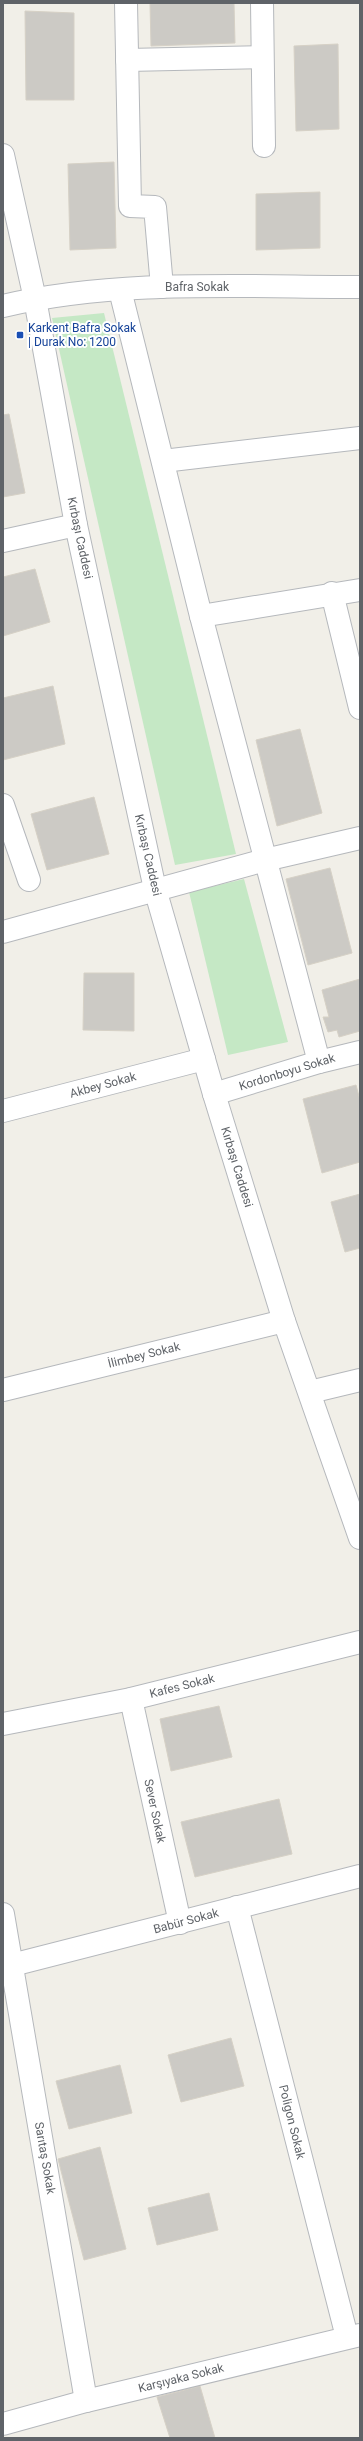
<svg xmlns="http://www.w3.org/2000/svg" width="363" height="2441" font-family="Roboto,sans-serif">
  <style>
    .green { fill: #c5e8c5 }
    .building { fill: #cccac5; stroke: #d6d1c6 }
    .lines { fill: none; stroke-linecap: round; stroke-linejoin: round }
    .minor-casing { stroke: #b5b8bc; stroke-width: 24 }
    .minor { stroke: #fff; stroke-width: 22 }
    .transit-dot { fill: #1a4fb4; stroke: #fff; stroke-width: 1.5 }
    .labels { text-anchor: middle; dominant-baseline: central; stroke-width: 4; stroke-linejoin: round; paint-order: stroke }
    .street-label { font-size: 12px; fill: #5f6368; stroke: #fff }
    .transit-label { font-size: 12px; fill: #164399; stroke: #fff; text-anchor: start }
  </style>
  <rect width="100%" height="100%" fill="#f1efe8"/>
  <g class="green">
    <path d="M104,313l132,541 -61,11 -123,-547z"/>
    <path d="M244,879l44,163 -60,13 -39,-163z"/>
  </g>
  <g class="building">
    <path d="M150,3h84l1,40 -84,3z"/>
    <path d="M25,11l49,2v87h-48z"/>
    <path d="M338,44l1,85 -43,2 -2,-85z"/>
    <path d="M114,162l2,86 -46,2 -2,-86z"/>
    <path d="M320,192v56l-64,2v-56z"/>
    <path d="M9,414l16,79 -22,4v-82z"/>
    <path d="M35,569l15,53 -47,14v-59z"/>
    <path d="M53,686l12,58 -62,16v-62z"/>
    <path d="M300,729l22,84 -45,13 -21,-86z"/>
    <path d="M94,797l15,57 -62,16 -16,-56z"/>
    <path d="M330,868l22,85 -44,12 -22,-86z"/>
    <path d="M84,973h50v58l-51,-1z"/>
    <path d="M360,979v52l-21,6 -2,-7 -9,2 -5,-15h6l-7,-27z"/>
    <path d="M356,1085l4,15v62l-38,11 -19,-74z"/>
    <path d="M360,1194v54l-15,4 -14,-50z"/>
    <path d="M219,1706l13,51 -61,14 -11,-52z"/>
    <path d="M279,1799l13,55 -97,23 -14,-55z"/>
    <path d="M231,2038l13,48 -63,16 -13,-47z"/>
    <path d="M120,2065l12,48 -63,16 -13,-48z"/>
    <path d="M100,2147l26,102 -42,11 -26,-101z"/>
    <path d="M209,2193l9,37 -61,15 -9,-37z"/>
    <path d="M200,2386l15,52h-45l-13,-41z"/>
  </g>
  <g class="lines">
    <defs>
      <g id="minor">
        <path d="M126,3l4,203 25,1 7,80"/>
        <path d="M262,3l2,143"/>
        <path d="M127,60l135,-3"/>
        <path d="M3,155l32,144 41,226 79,364 59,205 70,227 76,217"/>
        <path d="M120,290l81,326 118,446"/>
        <path d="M3,306c113,-27 241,-19 357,-19"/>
        <path d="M163,461l197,-23"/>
        <path d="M3,541l73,-16"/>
        <path d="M332,593l28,115"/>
        <path d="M201,616l159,-26"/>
        <path d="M3,805l26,75"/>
        <path d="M3,932l262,-72 95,-22"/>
        <path d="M214,1094l105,-32 41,-10"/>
        <path d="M3,1111l201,-52"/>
        <path d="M3,1390l281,-69"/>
        <path d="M310,1392l50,-12"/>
        <path d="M131,1699l49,224"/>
        <path d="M3,1724l128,-25 229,-57"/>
        <path d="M237,1907l110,430"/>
        <path d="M3,1914l83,487"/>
        <path d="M12,1965l348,-89"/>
        <path d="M3,2424l83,-23 274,-66"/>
      </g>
    </defs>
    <use href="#minor" class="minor-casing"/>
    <use href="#minor" class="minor"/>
  </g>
  <rect class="transit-dot" x="16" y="331" width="8" height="8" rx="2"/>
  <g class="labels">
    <g class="street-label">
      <text x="197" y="287">Bafra Sokak</text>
      <text transform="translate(80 538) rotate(78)">Kırbaşı Caddesi</text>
      <text transform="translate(148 855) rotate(77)">Kırbaşı Caddesi</text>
      <text transform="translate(287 1072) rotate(-17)">Kordonboyu Sokak</text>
      <text transform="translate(103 1085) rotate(-15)">Akbey Sokak</text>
      <text transform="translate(237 1167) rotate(73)">Kırbaşı Caddesi</text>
      <text transform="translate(144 1355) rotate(-14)">İlimbey Sokak</text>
      <text transform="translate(182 1686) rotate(-14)">Kafes Sokak</text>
      <text transform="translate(155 1811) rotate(78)">Sever Sokak</text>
      <text transform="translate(186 1921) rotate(-15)">Babür Sokak</text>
      <text transform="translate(292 2122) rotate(76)">Poligon Sokak</text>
      <text transform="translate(45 2158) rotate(80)">Sarıtaş Sokak</text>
      <text transform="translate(181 2378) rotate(-14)">Karşıyaka Sokak</text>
    </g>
    <g class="transit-label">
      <text x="28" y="328">Karkent Bafra Sokak<tspan x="28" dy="14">| Durak No: 1200</tspan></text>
    </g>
  </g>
  <rect width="363" height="2441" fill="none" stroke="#5f6368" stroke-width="8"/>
</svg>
